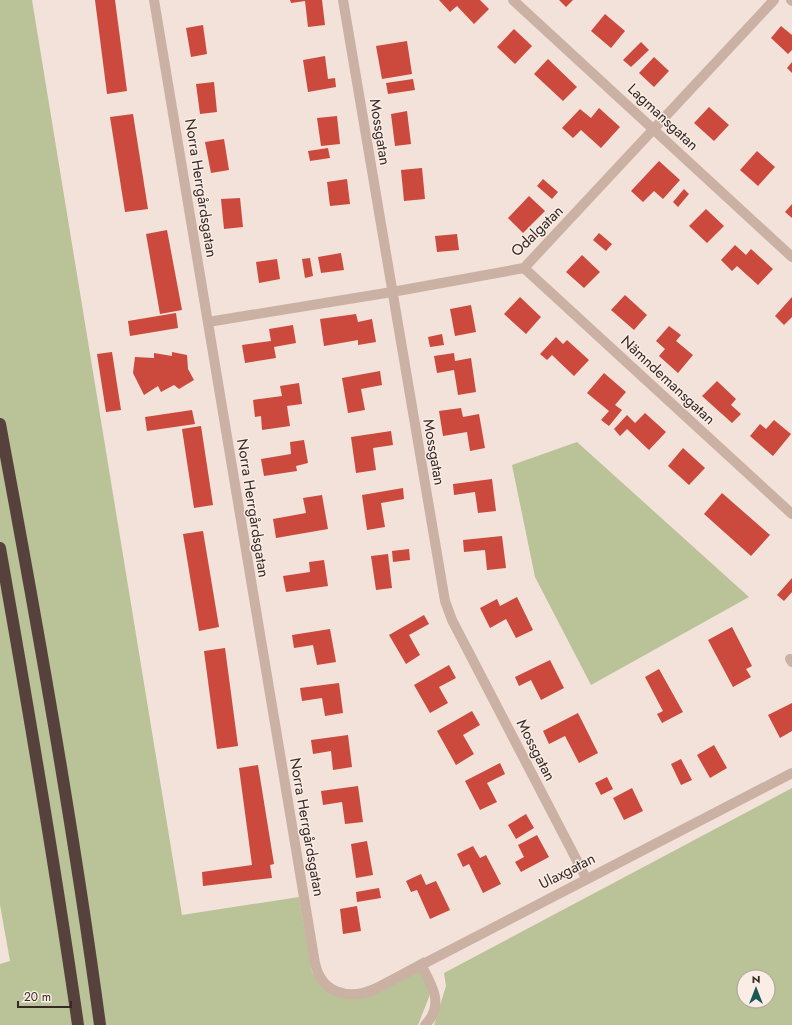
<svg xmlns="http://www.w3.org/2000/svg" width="792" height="1025" font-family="Jost,sans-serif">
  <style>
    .green { fill: #bac298; fill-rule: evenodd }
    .building { fill: #cb493d }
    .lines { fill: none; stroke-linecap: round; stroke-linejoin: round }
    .minor { stroke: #cbb0a4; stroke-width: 10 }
    .highway { stroke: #57413d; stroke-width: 12 }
    .labels { text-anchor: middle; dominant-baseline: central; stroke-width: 3; stroke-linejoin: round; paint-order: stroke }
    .street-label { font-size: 15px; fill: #362926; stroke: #faede5 }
  </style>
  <rect width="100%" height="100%" fill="#f2e2d9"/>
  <g class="green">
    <path d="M0,0h32l150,915 117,-18 13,75 11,16 21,7 32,-12 48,-26 8,20 -3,20 -11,28h-418v-61l10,-3 -10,-56z"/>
    <path d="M577,442l172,155 -158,88 -56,-108 -23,-112z"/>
    <path d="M792,788v237h-358l12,-39 -2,-13zM744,977h24v24h-24z"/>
  </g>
  <g class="building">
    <path d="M95,0h20l12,91 -20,3z"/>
    <path d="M290,0h32l3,25 -17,2 -3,-26 -14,2z"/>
    <path d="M439,0h41l9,9 -15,15 -17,-18 -7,6z"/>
    <path d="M559,0h14l-7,7z"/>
    <path d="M605,14l20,17 -14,17 -20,-17z"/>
    <path d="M203,25l4,29 -16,3 -5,-29z"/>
    <path d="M781,26l11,9v15l-4,4 -17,-16z"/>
    <path d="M514,29l18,17 -17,18 -18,-17z"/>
    <path d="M407,41l5,33 -30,5 -6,-33z"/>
    <path d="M641,42l8,8 -18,17 -8,-7z"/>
    <path d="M325,56l3,23 7,-1 1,9 -28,5 -5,-32z"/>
    <path d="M654,57l15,14 -15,16 -15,-14z"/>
    <path d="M548,59l29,28 -14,14 -29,-27z"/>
    <path d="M792,62v11l-5,-5z"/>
    <path d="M413,79l2,11 -27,4 -2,-11z"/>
    <path d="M214,82l3,30 -17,2 -4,-30z"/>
    <path d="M709,107l20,18 -15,16 -20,-18z"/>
    <path d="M599,108l21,19 -19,21 -20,-18 -8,8 -11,-10 18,-19 11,9z"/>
    <path d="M407,111l4,33 -16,2 -4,-32z"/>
    <path d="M133,114l15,95 -23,3 -15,-95z"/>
    <path d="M337,116l3,28 -19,2 -4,-28z"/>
    <path d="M224,139l5,31 -18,3 -6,-31z"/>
    <path d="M328,148l2,10 -20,3 -2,-10z"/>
    <path d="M757,151l18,16 -17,19 -18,-16z"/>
    <path d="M659,161l21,19 -17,19 -9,-8 -11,11 -12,-11z"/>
    <path d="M422,168l3,31 -21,2 -3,-31z"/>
    <path d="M347,179l3,25 -20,2 -3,-24z"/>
    <path d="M543,179l15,13 -6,7 -15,-13z"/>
    <path d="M684,189l5,5 -11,13 -5,-5z"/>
    <path d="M529,196l16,15 -22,22 -15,-15z"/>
    <path d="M240,198l3,29 -19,2 -3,-30z"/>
    <path d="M792,204v14l-7,-6z"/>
    <path d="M706,209l18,17 -17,17 -18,-17z"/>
    <path d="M167,230l15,80 -22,4 -14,-80z"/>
    <path d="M599,233l13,11 -6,7 -13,-11z"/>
    <path d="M457,234l2,16 -22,2 -2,-16z"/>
    <path d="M735,245l11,10 5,-6 22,20 -15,16 -21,-19 -5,5 -11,-11z"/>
    <path d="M341,253l3,17 -23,3 -3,-16z"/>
    <path d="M582,255l18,17 -16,16 -18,-16z"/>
    <path d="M310,258l3,18 -8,2 -3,-19z"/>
    <path d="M277,259l3,20 -21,4 -3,-21z"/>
    <path d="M625,295l22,20 -13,15 -23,-20z"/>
    <path d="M520,297l21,20 -15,17 -22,-20z"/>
    <path d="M792,297v20l-8,8 -9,-9z"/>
    <path d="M471,305l5,27 -21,4 -5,-27z"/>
    <path d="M176,313l2,15 -48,8 -2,-15z"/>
    <path d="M356,314l2,8 14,-3 4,23 -18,3v-5l-34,6 -4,-27z"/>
    <path d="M293,325l3,18 -22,4 2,11 -31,5 -3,-18 29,-4 -2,-12z"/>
    <path d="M669,326l12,9 -5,6 17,14 -15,18 -19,-17 6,-7 -9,-8z"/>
    <path d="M442,334l2,11 -14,2 -2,-10z"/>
    <path d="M556,337l7,7 4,-4 22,20 -15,16 -22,-21 -5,5 -7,-6z"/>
    <path d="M112,352l9,58 -15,2 -9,-58z"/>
    <path d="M172,352l15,3 1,14 6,11 -15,9 -5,-4 -13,7 -3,-6 -14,9 -11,-22 2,-16 19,1v-5l18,3z"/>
    <path d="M454,353l1,8 16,-3 5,34 -18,3 -4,-25 -17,3 -3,-17z"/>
    <path d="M380,371l2,14 -21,4 4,21 -17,3 -6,-35z"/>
    <path d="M604,373l22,19 -11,13 7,5 -13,16 -8,-6 8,-9 -22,-18z"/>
    <path d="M717,381l19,18 -5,6 10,9 -9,9 -30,-27z"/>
    <path d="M299,383l3,21 -15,2 3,20 -28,4 -1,-14 -6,1 -2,-17 29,-4 -2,-10z"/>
    <path d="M461,408l2,9 16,-3 6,34 -15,3 -3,-19 -24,4 -4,-25z"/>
    <path d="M192,410l3,14 -48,7 -2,-14z"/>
    <path d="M645,413l21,19 -17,18 -22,-21 -7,7 -6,-7 13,-14 8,8z"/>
    <path d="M774,420l17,14 -18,22 -23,-20 10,-12 6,5z"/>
    <path d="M201,426l12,79 -19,3 -12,-79z"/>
    <path d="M391,431l2,14 -20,3 3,22 -20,3 -5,-36z"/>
    <path d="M304,440l4,23 -12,3 1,5 -33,5 -3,-17 30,-5 -1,-12z"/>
    <path d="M683,448l22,20 -16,17 -21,-19z"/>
    <path d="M492,479l4,32 -18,2 -3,-21 -21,3 -1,-11z"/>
    <path d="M403,488l1,11 -23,4 4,24 -18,3 -5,-35z"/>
    <path d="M722,493l48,42 -19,21 -47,-42z"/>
    <path d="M322,495l6,34 -52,9 -3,-19 33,-6 -3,-15z"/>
    <path d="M203,531l16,96 -20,4 -16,-97z"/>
    <path d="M502,536l4,32 -19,2 -2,-20 -21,2 -1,-12z"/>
    <path d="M409,549l1,11 -17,2 -1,-11z"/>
    <path d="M388,554l4,34 -16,2 -5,-34z"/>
    <path d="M324,560l4,26 -42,6 -3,-16 27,-4 -1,-10z"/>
    <path d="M792,578v14l-8,9 -7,-6z"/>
    <path d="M517,597l16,33 -17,8 -10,-19 -16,9 -10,-20 17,-9 3,7z"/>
    <path d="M424,615l5,9 -20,11 11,20 -14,9 -17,-29z"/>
    <path d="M732,627l20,39 -6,3 5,8 -18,10 -25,-47z"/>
    <path d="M330,629l6,33 -19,3 -4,-20 -19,3 -2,-13z"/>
    <path d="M225,648l13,98 -21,3 -13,-98z"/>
    <path d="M550,660l14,28 -23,12 -10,-20 -12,6 -4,-9z"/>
    <path d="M449,665l7,13 -17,9 9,16 -18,10 -16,-28z"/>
    <path d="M659,669l24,43 -21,11 -5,-9 6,-3 -18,-34z"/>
    <path d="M339,683l4,30 -18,3 -3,-18 -20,3 -2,-13z"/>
    <path d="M792,703v28l-12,7 -12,-23z"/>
    <path d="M472,711l8,14 -17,10 11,19 -18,11 -19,-34z"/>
    <path d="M578,713l20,40 -19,10 -14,-27 -16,8 -6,-13z"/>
    <path d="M348,735l4,32 -19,3 -2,-19 -18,3 -2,-14z"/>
    <path d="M714,745l13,23 -17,10 -13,-23z"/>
    <path d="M681,759l11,21 -11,5 -10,-21z"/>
    <path d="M500,763l5,11 -18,9 10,19 -17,8 -15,-29z"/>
    <path d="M258,765l16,99 -4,1 2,13 -69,8 -1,-14 50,-7 -13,-97z"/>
    <path d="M607,777l6,12 -12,6 -6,-12z"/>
    <path d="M358,786l5,36 -18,2 -3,-22 -19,3 -2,-14z"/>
    <path d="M632,788l11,23 -19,9 -11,-22z"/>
    <path d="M526,814l8,14 -18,11 -8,-14z"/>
    <path d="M537,835l12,22 -28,15 -6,-10 9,-5 -6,-12z"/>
    <path d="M367,841l6,34 -17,3 -5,-34z"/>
    <path d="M473,846l7,12 6,-3 15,29 -18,9 -14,-29 -6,3 -6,-13z"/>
    <path d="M421,874l5,11 10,-4 14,29 -20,9 -13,-29 -6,2 -5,-11z"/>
    <path d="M379,888l2,10 -24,4 -1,-10z"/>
    <path d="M357,906l4,25 -18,3 -3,-25z"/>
  </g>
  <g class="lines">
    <g class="minor">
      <path d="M154,0l161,963c6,29 31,37 58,27l419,-217"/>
      <path d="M343,0l102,601 7,19 134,258"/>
      <path d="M513,0l279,257"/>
      <path d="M791,0l1,1"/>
      <path d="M524,268l268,246"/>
      <path d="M208,322l184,-30 132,-24 250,-268"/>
      <path d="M790,659l2,3"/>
      <path d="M421,965c11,20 24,40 4,60"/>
    </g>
    <g class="highway">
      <path d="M0,424c37,199 73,400 100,601"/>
      <path d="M0,548c28,158 55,317 78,477"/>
    </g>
  </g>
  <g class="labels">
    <g class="street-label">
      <text transform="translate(663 117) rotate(43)">Lagmansgatan</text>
      <text transform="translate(380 132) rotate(81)">Mossgatan</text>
      <text transform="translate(201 188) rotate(81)">Norra Herrgårdsgatan</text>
      <text transform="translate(537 231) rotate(-44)">Odalgatan</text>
      <text transform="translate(668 380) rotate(43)">Nämndemansgatan</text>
      <text transform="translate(434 452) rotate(80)">Mossgatan</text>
      <text transform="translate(253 508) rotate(81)">Norra Herrgårdsgatan</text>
      <text transform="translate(536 750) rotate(63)">Mossgatan</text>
      <text transform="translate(307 827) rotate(80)">Norra Herrgårdsgatan</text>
      <text transform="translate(567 871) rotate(-27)">Ulaxgatan</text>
    </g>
  </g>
  <g transform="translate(756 989)"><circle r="19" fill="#faede5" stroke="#ac9f99"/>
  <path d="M0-3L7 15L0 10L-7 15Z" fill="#1a5953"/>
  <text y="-6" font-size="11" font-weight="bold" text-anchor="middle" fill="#362926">N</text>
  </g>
  <path d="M18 1001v6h53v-6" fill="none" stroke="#362926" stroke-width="2"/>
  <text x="24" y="1001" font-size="12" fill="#362926" stroke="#faede5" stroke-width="3" paint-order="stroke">20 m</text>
</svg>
